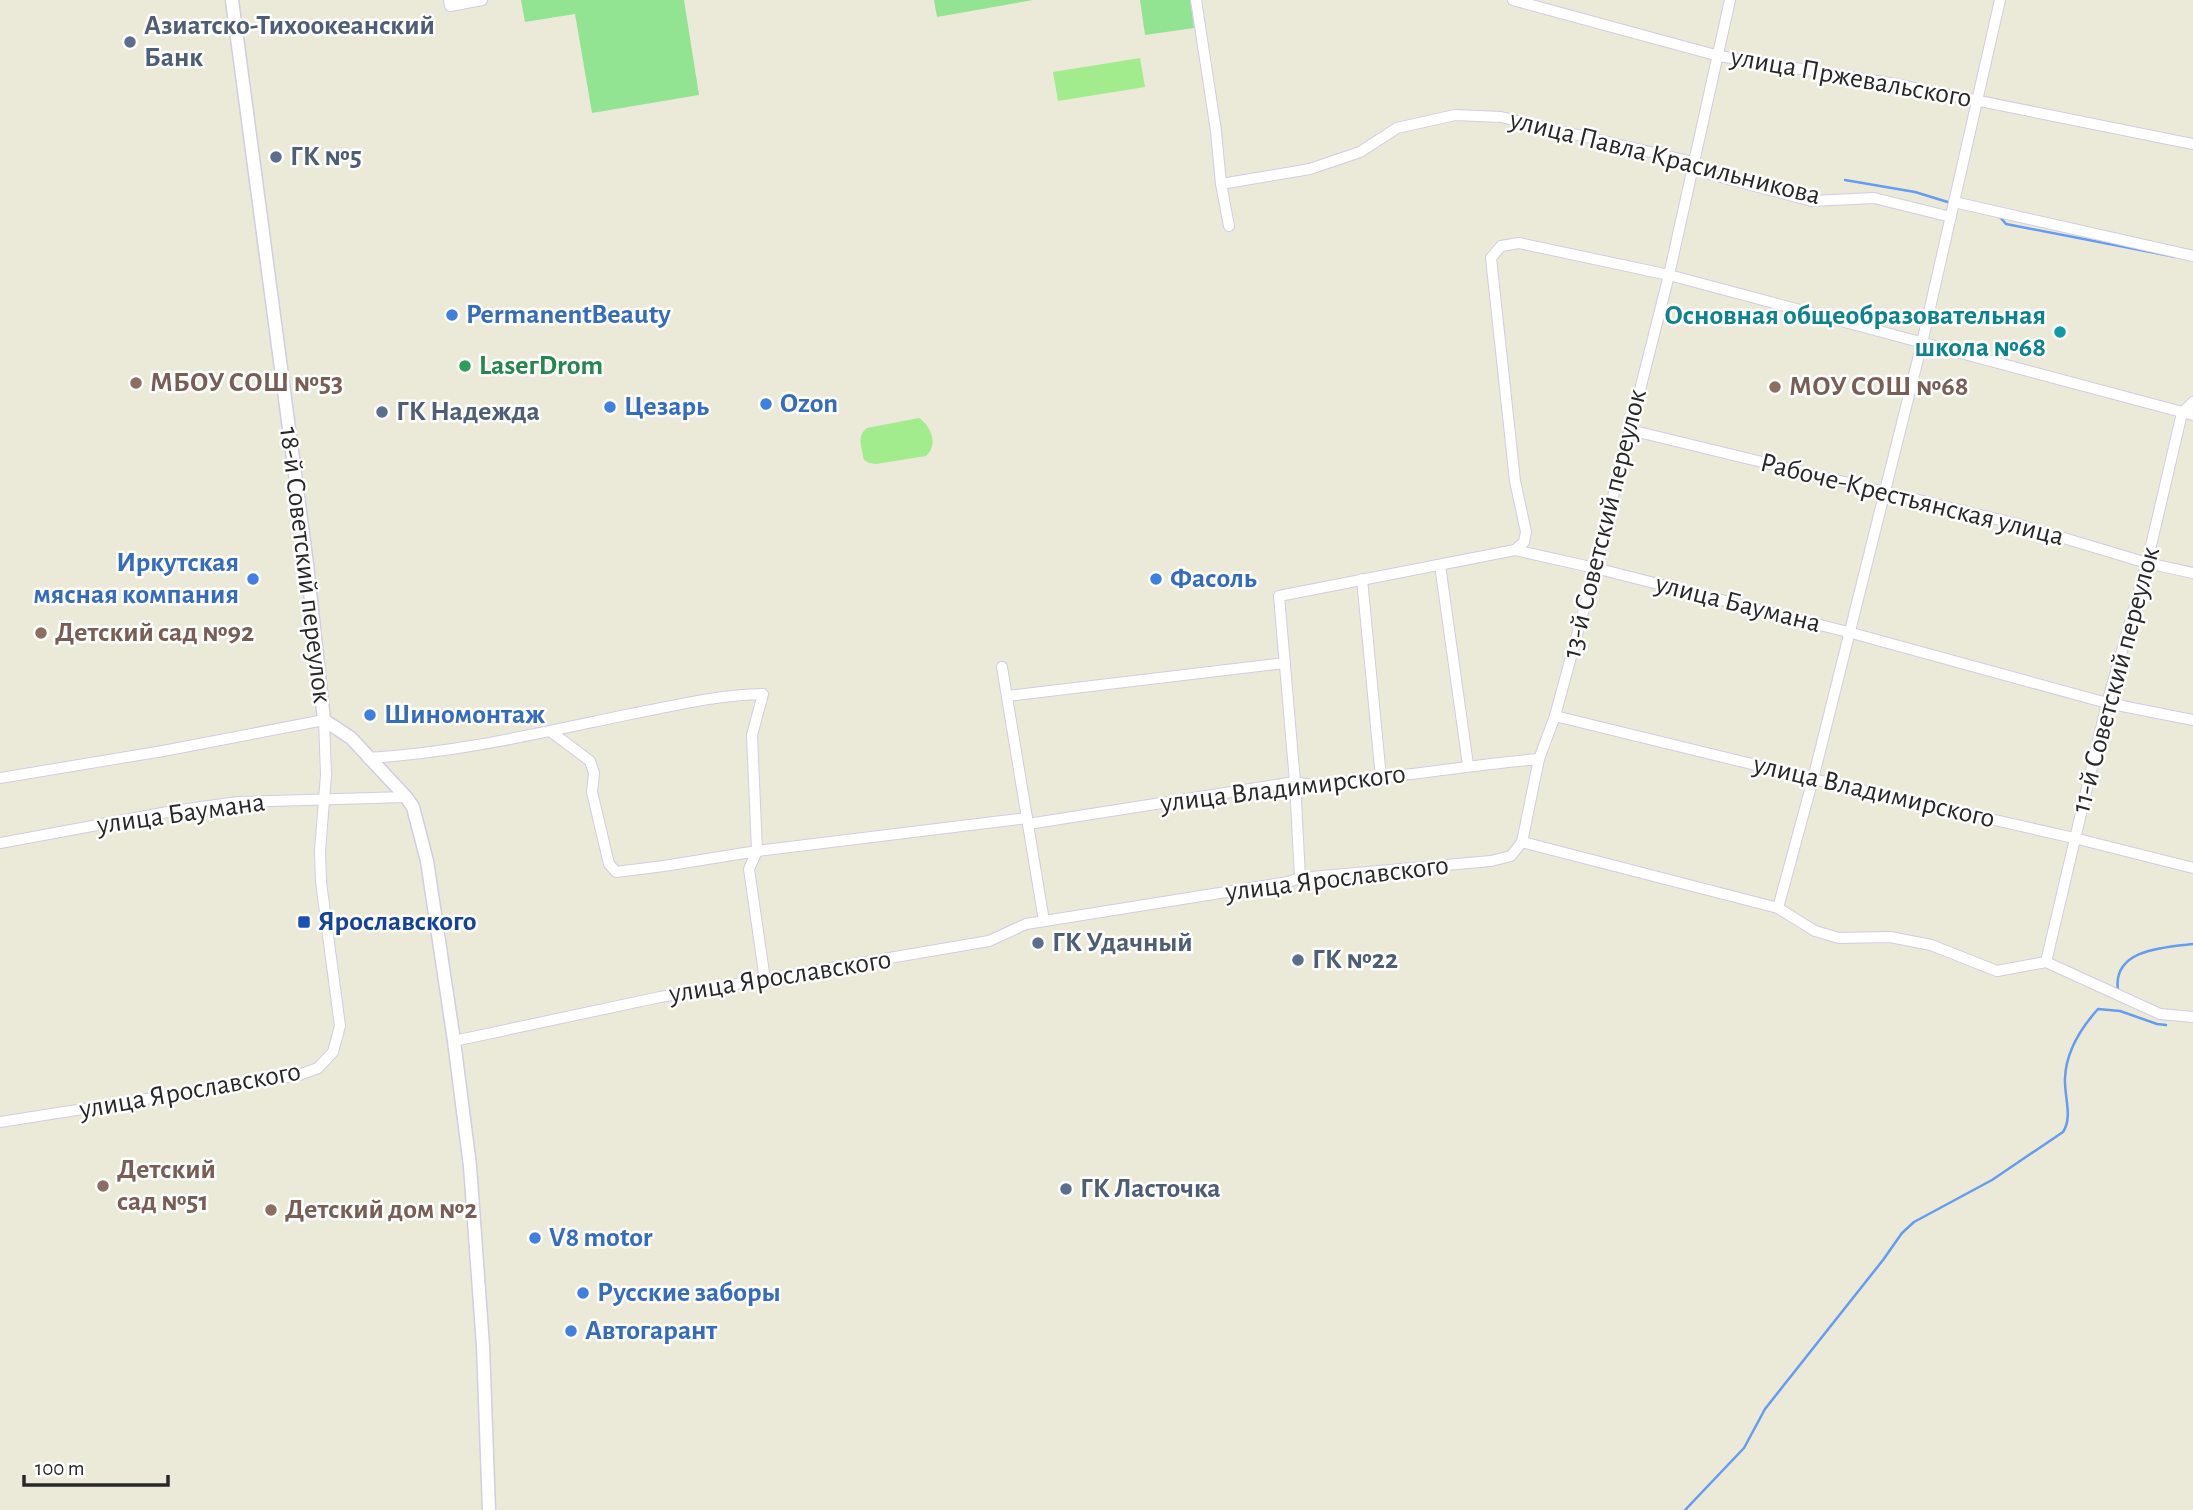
<svg xmlns="http://www.w3.org/2000/svg" width="2193" height="1510" font-family="'Alegreya Sans',sans-serif">
  <style>
    .green { fill: #92e493 }
    .pitch { fill: #a2ec8d }
    .lines { fill: none; stroke-linecap: round; stroke-linejoin: round }
    .stream { stroke: #669bf2; stroke-width: 2.5 }
    .minor-casing { stroke: #d1cde2; stroke-width: 12 }
    .tertiary-casing { stroke: #d1cde2; stroke-width: 15 }
    .minor { stroke: #fff; stroke-width: 10 }
    .tertiary { stroke: #fff; stroke-width: 12 }
    .service-dot { fill: #5c6f8a; stroke: #fff; stroke-width: 2.5 }
    .shop-dot { fill: #3f7fe0; stroke: #fff; stroke-width: 2.5 }
    .culture-dot { fill: #0f9aa8; stroke: #fff; stroke-width: 2.5 }
    .leisure-dot { fill: #2e9e5b; stroke: #fff; stroke-width: 2.5 }
    .education-dot { fill: #8d6e63; stroke: #fff; stroke-width: 2.5 }
    .transit-dot { fill: #1a4fb4; stroke: #fff; stroke-width: 2.5 }
    .labels { text-anchor: middle; dominant-baseline: central; stroke-width: 5; stroke-linejoin: round; paint-order: stroke }
    .service-label { font-size: 28px; font-weight: bold; fill: #4e5e75; stroke: #fff; text-anchor: start }
    .street-label { font-size: 28px; fill: #282828; stroke: #fff }
    .shop-label { font-size: 28px; font-weight: bold; fill: #366cbe; stroke: #fff; text-anchor: start }
    .culture-label { font-size: 28px; font-weight: bold; fill: #0d838f; stroke: #fff; text-anchor: end }
    .leisure-label { font-size: 28px; font-weight: bold; fill: #27864d; stroke: #fff; text-anchor: start }
    .education-label { font-size: 28px; font-weight: bold; fill: #785e54; stroke: #fff; text-anchor: start }
    .transit-label { font-size: 28px; font-weight: bold; fill: #164399; stroke: #fff; text-anchor: start }
  </style>
  <rect width="100%" height="100%" fill="#ebead8"/>
  <g class="green">
    <path d="M521,0h163l15,95 -107,18 -17,-99 -50,8z"/>
    <path d="M934,0h99l-96,17z"/>
    <path d="M1140,0h50l4,28 -49,7z"/>
  </g>
  <g class="pitch">
    <path d="M1140,58l5,29 -87,14 -5,-29z"/>
    <path d="M919,418c12,8 20,27 7,38l-50,8 -7,-1 -5,-3c-2,-12 -8,-24 3,-32z"/>
  </g>
  <g class="lines">
    <g class="stream">
      <path d="M1845,180l70,12 36,11"/>
      <path d="M2000,217l6,7 170,33"/>
      <path d="M2118,990c-6,-41 47,-43 75,-46"/>
      <path d="M1685,1510l59,-62 21,-39 118,-149 19,-27 12,-11 78,-42 71,-48c10,-15 1,-36 2,-54 1,-26 16,-50 33,-69l22,2 37,13 9,1"/>
    </g>
    <defs>
      <g id="minor">
        <path d="M449,0l1,6 32,-6"/>
        <path d="M1196,0l20,131 5,53 8,42"/>
        <path d="M1513,0l206,56 171,27 303,61"/>
        <path d="M1221,184l89,-15 50,-17 37,-24 58,-13 46,2 192,45 16,12 103,27 62,-3 77,19"/>
        <path d="M1954,202l239,54"/>
        <path d="M1630,430l387,94 130,39 46,10"/>
        <path d="M1515,550l9,-8 2,-10 -11,-51 -24,-223 10,-12 18,-3 150,32 524,140"/>
        <path d="M1440,565l28,200"/>
        <path d="M1362,579l19,199"/>
        <path d="M1002,667l42,254"/>
        <path d="M1007,696l278,-33"/>
        <path d="M1555,716l258,63 261,59 119,30"/>
        <path d="M550,731l40,30 4,12 -2,19 17,72 7,8 48,-6 93,-15 270,-33"/>
        <path d="M368,758c88,-5 172,-25 258,-43 47,-9 89,-20 137,-21l-11,41 5,116 -8,18 16,111"/>
        <path d="M0,778l163,-27 161,-31 2,55 -6,76 1,31 19,144 -7,26 -15,16 -19,7 -299,47"/>
        <path d="M1028,824l267,-42c21,5 44,0 65,-2 60,-6 119,-16 179,-21"/>
        <path d="M1522,842l256,66 37,23 24,7 51,-1 41,8 66,26 49,-9 114,52 33,3"/>
        <path d="M0,843l173,-32 65,-9 168,-5"/>
        <path d="M1300,878l-5,-96 -16,-186 236,-46 80,18 253,64 259,71 86,17"/>
        <path d="M1778,908l35,-129 109,-436 78,-343"/>
        <path d="M2046,962l61,-259 40,-140 35,-150 11,-11"/>
        <path d="M454,1041l206,-44 329,-56 37,-17 262,-42 12,-4 191,-17 20,-5 11,-14 17,-83 16,-43 40,-148 74,-293 61,-275"/>
      </g>
      <path id="tertiary" d="M232,0l75,564 17,156 27,18 55,59 7,10 14,54 27,180 16,125 13,180 6,164"/>
    </defs>
    <use href="#minor" class="minor-casing"/>
    <use href="#tertiary" class="tertiary-casing"/>
    <use href="#minor" class="minor"/>
    <use href="#tertiary" class="tertiary"/>
  </g>
  <g class="service-dot">
    <circle cx="130" cy="42" r="7"/>
    <circle cx="276" cy="157" r="7"/>
    <circle cx="382" cy="412" r="7"/>
    <circle cx="1038" cy="943" r="7"/>
    <circle cx="1298" cy="960" r="7"/>
    <circle cx="1066" cy="1189" r="7"/>
  </g>
  <g class="shop-dot">
    <circle cx="452" cy="315" r="7"/>
    <circle cx="766" cy="404" r="7"/>
    <circle cx="610" cy="407" r="7"/>
    <circle cx="253" cy="579" r="7"/>
    <circle cx="1156" cy="579" r="7"/>
    <circle cx="370" cy="715" r="7"/>
    <circle cx="535" cy="1238" r="7"/>
    <circle cx="583" cy="1293" r="7"/>
    <circle cx="571" cy="1331" r="7"/>
  </g>
  <circle class="culture-dot" cx="2060" cy="332" r="7"/>
  <circle class="leisure-dot" cx="465" cy="366" r="7"/>
  <g class="education-dot">
    <circle cx="136" cy="383" r="7"/>
    <circle cx="1775" cy="387" r="7"/>
    <circle cx="41" cy="633" r="7"/>
    <circle cx="103" cy="1186" r="7"/>
    <circle cx="271" cy="1210" r="7"/>
  </g>
  <rect class="transit-dot" x="297" y="915" width="14" height="14" rx="3.5"/>
  <g class="labels">
    <g class="service-label">
      <text x="144" y="26">Азиатско-Тихоокеанский<tspan x="144" dy="32">Банк</tspan></text>
      <text x="290" y="157">ГК №5</text>
      <text x="396" y="412">ГК Надежда</text>
      <text x="1052" y="943">ГК Удачный</text>
      <text x="1312" y="960">ГК №22</text>
      <text x="1080" y="1189">ГК Ласточка</text>
    </g>
    <g class="street-label">
      <text transform="translate(1851 78) rotate(10)">улица Пржевальского</text>
      <text transform="translate(1665 158) rotate(14)">улица Павла Красильникова</text>
      <text transform="translate(1912 500) rotate(14)">Рабоче-Крестьянская улица</text>
      <text transform="translate(1605 524) rotate(-76)">13-й Советский переулок</text>
      <text transform="translate(305 565) rotate(83)">18-й Советский переулок</text>
      <text transform="translate(1738 604) rotate(14)">улица Баумана</text>
      <text transform="translate(2116 680) rotate(-75)">11-й Советский переулок</text>
      <text transform="translate(1283 789) rotate(-7)">улица Владимирского</text>
      <text transform="translate(1874 792) rotate(13)">улица Владимирского</text>
      <text transform="translate(181 814) rotate(-8)">улица Баумана</text>
      <text transform="translate(1337 879) rotate(-7)">улица Ярославского</text>
      <text transform="translate(780 977) rotate(-9)">улица Ярославского</text>
      <text transform="translate(190 1091) rotate(-10)">улица Ярославского</text>
    </g>
    <g class="shop-label">
      <text x="466" y="315">PermanentBeauty</text>
      <text x="780" y="404">Ozon</text>
      <text x="624" y="407">Цезарь</text>
      <text x="239" y="563" text-anchor="end">Иркутская<tspan x="239" dy="32">мясная компания</tspan></text>
      <text x="1170" y="579">Фасоль</text>
      <text x="384" y="715">Шиномонтаж</text>
      <text x="549" y="1238">V8 motor</text>
      <text x="597" y="1293">Русские заборы</text>
      <text x="585" y="1331">Автогарант</text>
    </g>
    <g class="culture-label">
      <text x="2046" y="316">Основная общеобразовательная<tspan x="2046" dy="32">школа №68</tspan></text>
    </g>
    <g class="leisure-label">
      <text x="479" y="366">LaseгDrom</text>
    </g>
    <g class="education-label">
      <text x="150" y="383">МБОУ СОШ №53</text>
      <text x="1789" y="387">МОУ СОШ №68</text>
      <text x="55" y="633">Детский сад №92</text>
      <text x="117" y="1170">Детский<tspan x="117" dy="32">сад №51</tspan></text>
      <text x="285" y="1210">Детский дом №2</text>
    </g>
    <g class="transit-label">
      <text x="318" y="922">Ярославского</text>
    </g>
  </g>
  <path d="M24 1475v10h144v-10" fill="none" stroke="#282828" stroke-width="3.5"/>
  <text x="35" y="1475" font-size="21" fill="#282828" stroke="#ffffff" stroke-width="5" paint-order="stroke">100 m</text>
</svg>
